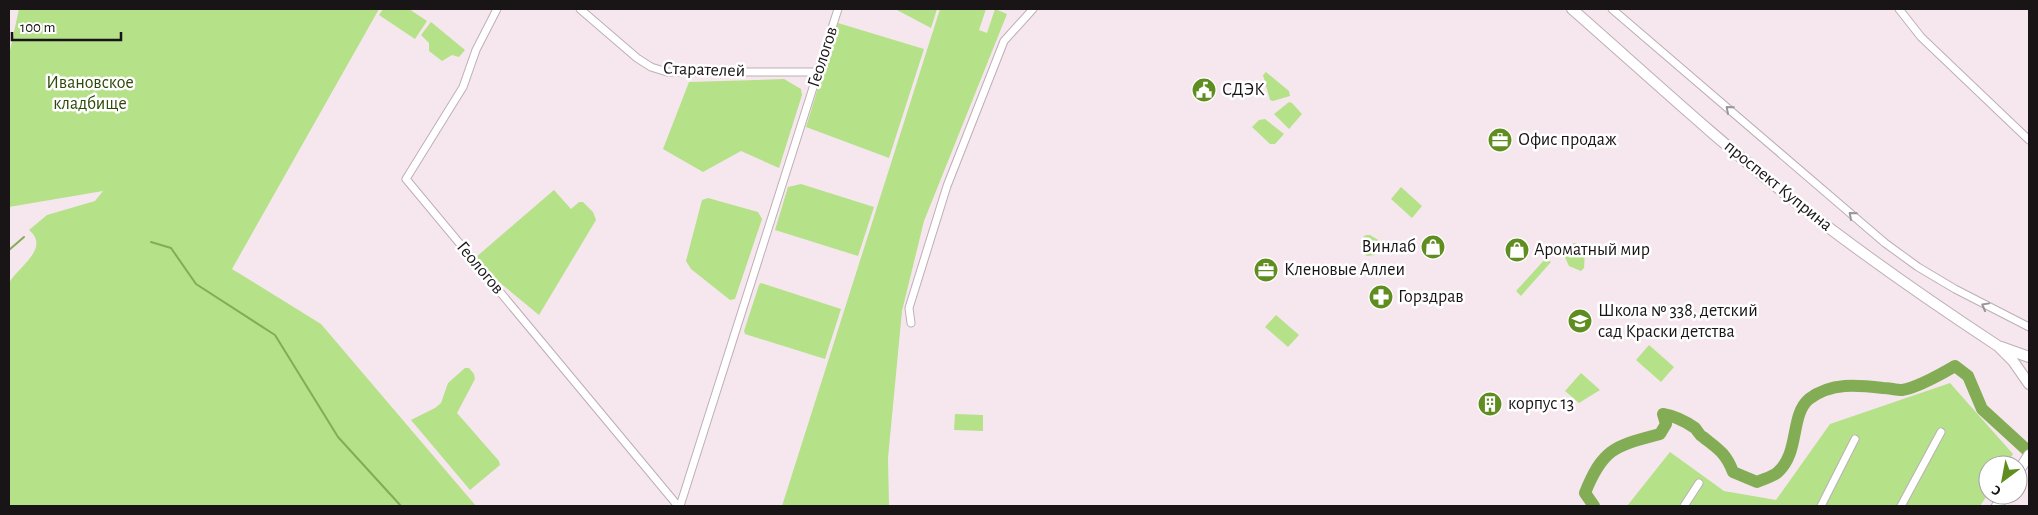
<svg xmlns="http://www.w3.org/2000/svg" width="2038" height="515" font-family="'Alegreya Sans',sans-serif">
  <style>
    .green { fill: #b5e189 }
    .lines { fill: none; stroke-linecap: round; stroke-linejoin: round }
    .stream { stroke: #83ad55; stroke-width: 2 }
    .river { stroke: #83ad55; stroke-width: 12 }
    .minor-casing { stroke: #bdafb5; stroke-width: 9 }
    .secondary-casing { stroke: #bdafb5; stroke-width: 12 }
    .minor { stroke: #fff; stroke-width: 7 }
    .secondary { stroke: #fff; stroke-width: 10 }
    .oneway { stroke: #989596 }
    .labels { text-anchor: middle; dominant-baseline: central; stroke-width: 5; stroke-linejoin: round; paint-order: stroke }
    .street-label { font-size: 18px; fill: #191416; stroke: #fff }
    .park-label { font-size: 18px; fill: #2e4908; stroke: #fff }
    .poi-label { font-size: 18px; fill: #191416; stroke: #fff; text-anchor: start }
  </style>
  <rect width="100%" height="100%" fill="#f6e7ee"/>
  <g class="green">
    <path d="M19,9h360l-147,260 89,55 155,182h-467v-223c9,-16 42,-35 20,-53l18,-15 48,-14 8,-10 -94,16v-152z"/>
    <path d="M383,9h26l18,12 -12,18 -36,-24z"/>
    <path d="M895,9h42l-6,19z"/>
    <path d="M940,9h46l-7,21 8,3 8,-24 12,5 -83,207 -22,90 -14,147 1,48h-107z"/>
    <path d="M431,22l34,28 -6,7 -7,-2 -10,6 -13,-10v-8l-8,-8z"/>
    <path d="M838,23l86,26 -35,109 -83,-31z"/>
    <path d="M1266,72l23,19 1,5 -17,5 -3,-1 -7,-25z"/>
    <path d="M784,79l17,10 1,6 -23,73 -38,-17 -38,21 -40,-23 26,-67z"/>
    <path d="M1289,102l3,1 10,11 -13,15 -15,-15z"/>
    <path d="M1265,119l19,15 -9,10h-5l-18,-17 7,-7z"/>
    <path d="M801,184l73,23 -16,49 -83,-26 13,-43z"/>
    <path d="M1401,187l21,19 -10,12 -21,-19z"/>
    <path d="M554,190l17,19 8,-7h4l10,10 3,8 -57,95 -46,-38 -18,-19z"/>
    <path d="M708,198l50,14 4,7 -27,80 -5,1 -39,-31 -5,-8 16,-61z"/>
    <path d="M1366,235h4l10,6 -5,14 -8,1 -3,-2 -1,-17z"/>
    <path d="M1574,243l4,1 7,8 -1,16 -3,3 -12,-5 -6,-13 3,-6z"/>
    <path d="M1546,258l5,4 -30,34 -5,-5z"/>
    <path d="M761,283l80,26 -16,50 -80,-25 -1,-3 15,-46z"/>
    <path d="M1276,315l23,20 -11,12 -23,-20z"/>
    <path d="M1649,345l25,22 -13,15 -25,-22z"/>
    <path d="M465,368h4l5,6 1,5 -18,34 42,48 1,4 -30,25 -59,-70 24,-12 6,-5 7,-20z"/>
    <path d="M1581,373l19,17 -21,13 -14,-12z"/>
    <path d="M1950,383l63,71 -7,11h-18v29l-8,12h-353l43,-54 54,39 52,9 54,-76z"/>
    <path d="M955,414l28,1v16l-29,-1z"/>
  </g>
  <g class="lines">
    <g class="stream">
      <path d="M151,242l20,6 25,36 79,51 63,102 63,69"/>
      <path d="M9,250l15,-13"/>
    </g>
    <path class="river" d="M1594,506l-9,-13c18,-45 30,-47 75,-59l6,-10 -3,-10c12,2 22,7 32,14 3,3 4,7 8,9 15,12 23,16 30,35l24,10c6,-3 16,-5 21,-10 22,-20 12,-57 31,-73 22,-17 49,-14 74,-11 6,0 13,2 19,2 14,-2 41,-17 53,-24l13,10 14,33 47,43"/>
    <defs>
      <g id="minor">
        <path d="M497,9l-21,41 -13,37 -57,92 272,327"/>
        <path d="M580,9l57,49 14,9 16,5h151"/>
        <path d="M1612,9l273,234 33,24 37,22 74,38"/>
        <path d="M1899,9l22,28 108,103"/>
        <path d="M911,323l-2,-15 38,-122 57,-145 29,-32"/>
        <path d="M680,506l158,-497"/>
        <path d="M1684,506l15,-23"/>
        <path d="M1821,506l34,-67"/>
        <path d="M1901,506l40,-74"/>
      </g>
      <g id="secondary">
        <path d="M1572,9c73,64 145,131 221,191 66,52 135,100 205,146l15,15 16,23"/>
        <path d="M2001,347l28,10"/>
        <path d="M2018,472l11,-17"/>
        <path d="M1997,506l7,-11"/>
      </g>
    </defs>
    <use href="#minor" class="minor-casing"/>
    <use href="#secondary" class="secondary-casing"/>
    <use href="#minor" class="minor"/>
    <use href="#secondary" class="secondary"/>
  </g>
  <defs><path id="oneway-chevron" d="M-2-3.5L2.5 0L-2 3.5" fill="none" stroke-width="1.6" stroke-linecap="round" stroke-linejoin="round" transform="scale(1.25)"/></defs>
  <g class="oneway">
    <use href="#oneway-chevron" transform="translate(1729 109) rotate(-139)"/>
    <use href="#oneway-chevron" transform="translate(1852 215) rotate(-139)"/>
    <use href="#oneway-chevron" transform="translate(1985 306) rotate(-151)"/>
  </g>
  <defs>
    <symbol id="civic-disc" viewBox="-11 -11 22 22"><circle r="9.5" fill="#5f8d20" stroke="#fff"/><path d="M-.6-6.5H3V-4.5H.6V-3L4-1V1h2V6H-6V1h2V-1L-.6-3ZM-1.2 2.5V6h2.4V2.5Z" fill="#fff"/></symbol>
    <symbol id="office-disc" viewBox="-11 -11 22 22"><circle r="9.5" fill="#5f8d20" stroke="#fff"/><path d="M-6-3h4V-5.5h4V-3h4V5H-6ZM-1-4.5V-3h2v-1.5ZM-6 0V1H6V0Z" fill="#fff"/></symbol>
    <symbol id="shop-disc" viewBox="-11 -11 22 22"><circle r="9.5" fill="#5f8d20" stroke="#fff"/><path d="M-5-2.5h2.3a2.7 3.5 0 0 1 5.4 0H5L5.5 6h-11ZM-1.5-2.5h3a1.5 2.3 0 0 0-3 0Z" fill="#fff"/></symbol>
    <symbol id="pharmacy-disc" viewBox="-11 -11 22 22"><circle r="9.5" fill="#5f8d20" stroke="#fff"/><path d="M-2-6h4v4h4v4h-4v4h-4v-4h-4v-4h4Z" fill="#fff"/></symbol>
    <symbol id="school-disc" viewBox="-11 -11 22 22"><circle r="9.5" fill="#5f8d20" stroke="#fff"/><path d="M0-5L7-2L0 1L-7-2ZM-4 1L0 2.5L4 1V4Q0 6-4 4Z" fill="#fff"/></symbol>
    <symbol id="building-disc" viewBox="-11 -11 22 22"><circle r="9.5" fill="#5f8d20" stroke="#fff"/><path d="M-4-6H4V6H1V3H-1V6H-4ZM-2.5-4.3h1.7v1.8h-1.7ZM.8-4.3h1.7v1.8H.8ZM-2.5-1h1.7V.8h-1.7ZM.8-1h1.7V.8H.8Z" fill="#fff"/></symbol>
  </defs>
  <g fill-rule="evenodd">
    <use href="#civic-disc" x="1190" y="76" width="28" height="28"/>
    <use href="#office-disc" x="1486" y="126" width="28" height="28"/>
    <use href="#shop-disc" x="1419" y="233" width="28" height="28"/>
    <use href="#shop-disc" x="1503" y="236" width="28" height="28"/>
    <use href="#office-disc" x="1252" y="256" width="28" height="28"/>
    <use href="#pharmacy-disc" x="1367" y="283" width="28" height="28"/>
    <use href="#school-disc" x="1566" y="307" width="28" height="28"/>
    <use href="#building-disc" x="1476" y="390" width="28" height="28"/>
  </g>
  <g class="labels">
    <g class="street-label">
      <text transform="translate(823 57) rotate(-72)">Геологов</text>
      <text transform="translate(704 70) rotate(2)">Старателей</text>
      <text transform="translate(1778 186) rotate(39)">проспект Куприна</text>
      <text transform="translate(480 268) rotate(50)">Геологов</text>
    </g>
    <g class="park-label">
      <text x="90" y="83">Ивановское<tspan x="90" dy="21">кладбище</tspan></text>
    </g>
    <g class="poi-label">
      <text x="1222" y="90">СДЭК</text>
      <text x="1518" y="140">Офис продаж</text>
      <text x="1416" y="247" text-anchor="end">Винлаб</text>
      <text x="1534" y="250">Ароматный мир</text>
      <text x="1284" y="270">Кленовые Аллеи</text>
      <text x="1398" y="297">Горздрав</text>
      <text x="1598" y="311">Школа № 338, детский<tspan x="1598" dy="21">сад Краски детства</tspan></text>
      <text x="1508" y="404">корпус 13</text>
    </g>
  </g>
  <rect width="2038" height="515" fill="none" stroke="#191416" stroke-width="20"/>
  <g transform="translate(2003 480) rotate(212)"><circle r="24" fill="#ffffff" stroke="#a3a1a2"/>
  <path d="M0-4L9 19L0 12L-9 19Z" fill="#5f8d20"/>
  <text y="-8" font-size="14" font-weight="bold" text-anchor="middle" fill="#191416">С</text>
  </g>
  <path d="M12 32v8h109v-8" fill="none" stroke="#191416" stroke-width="2.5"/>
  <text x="20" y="32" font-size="15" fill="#191416" stroke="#ffffff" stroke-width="4" paint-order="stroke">100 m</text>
</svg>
